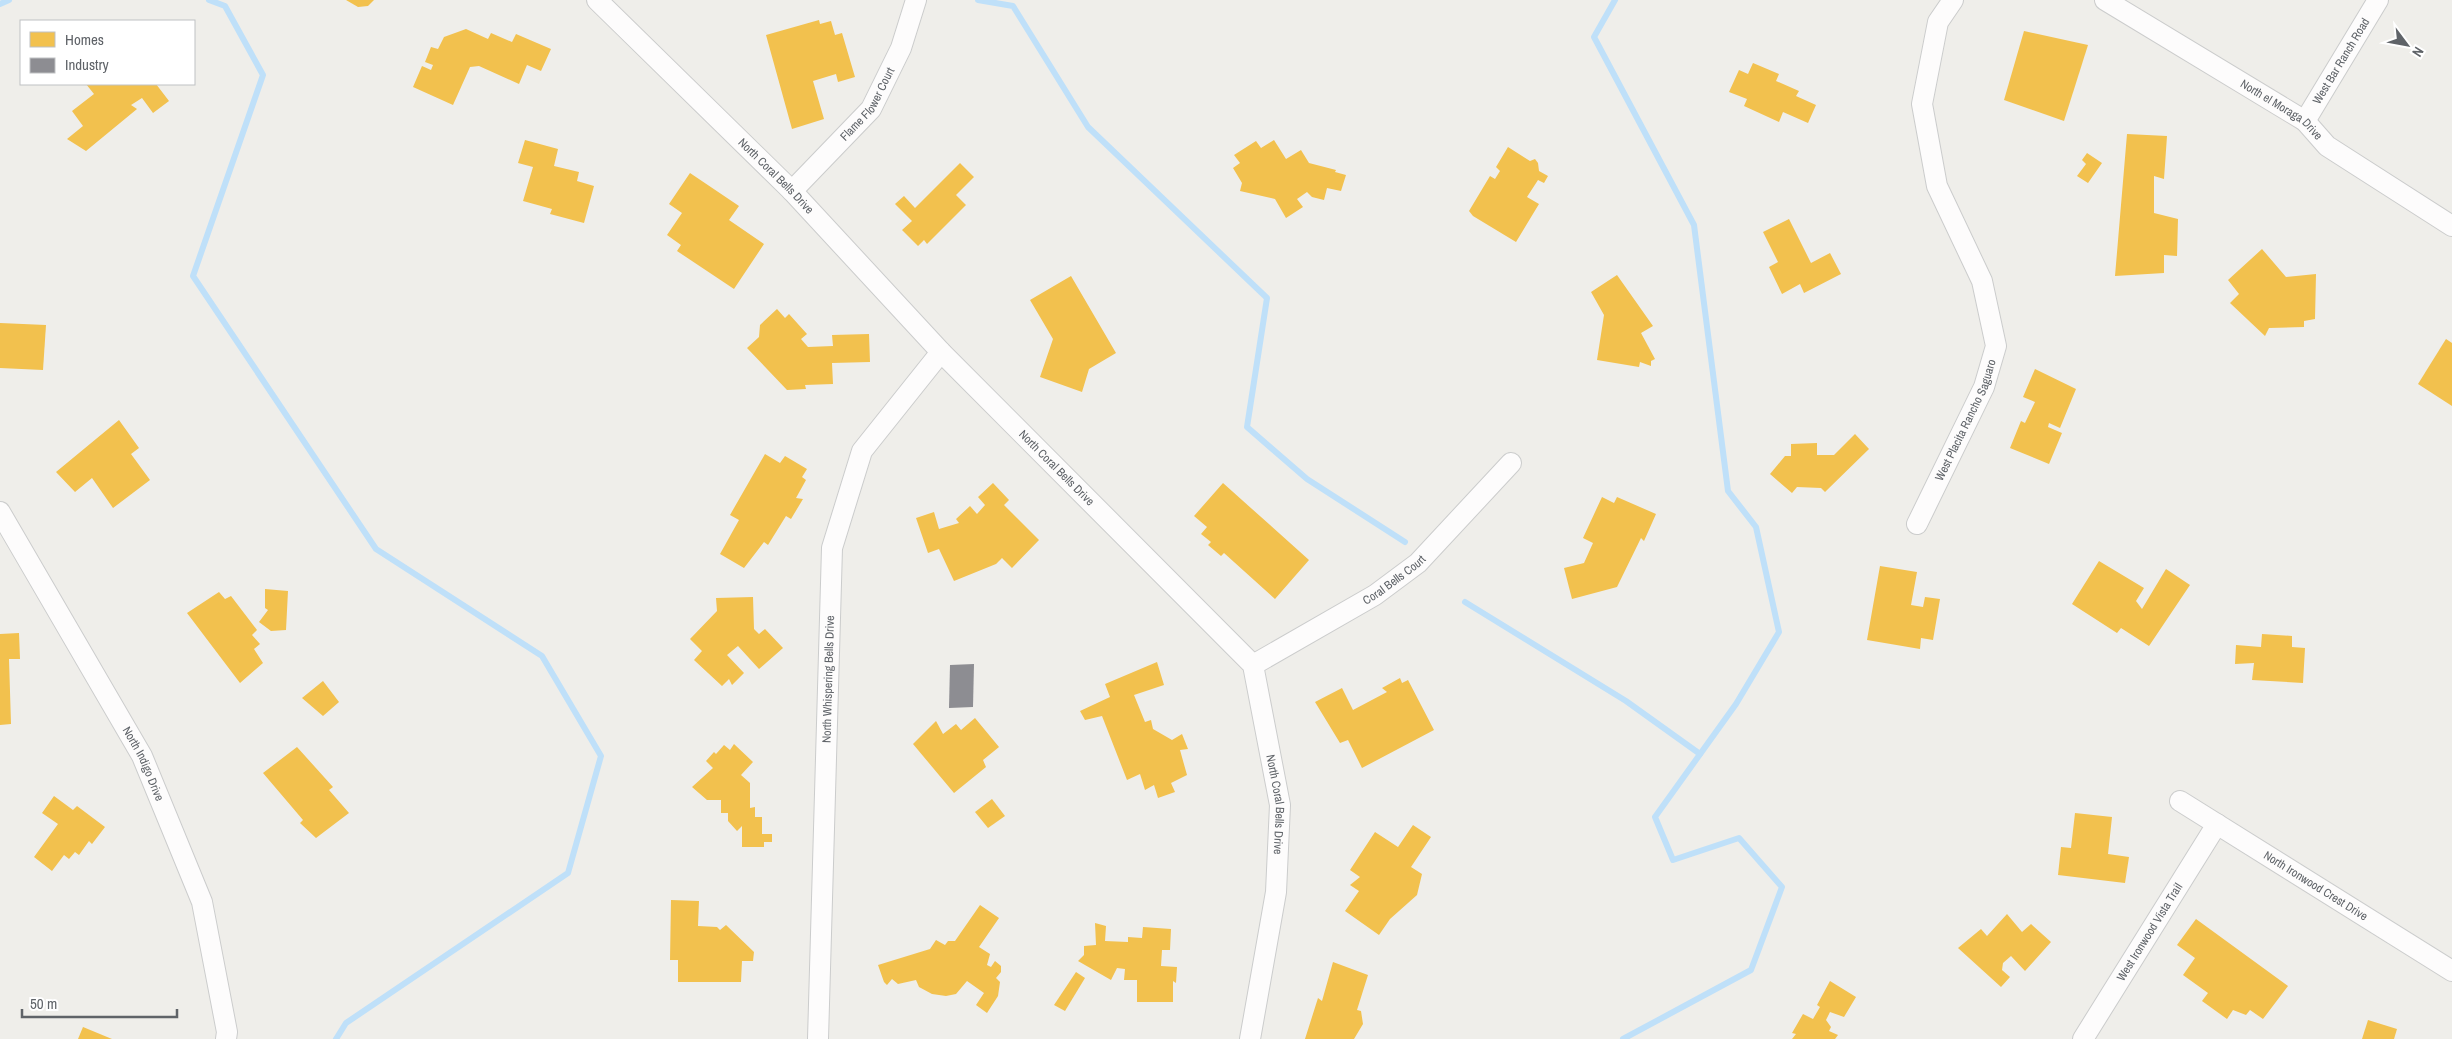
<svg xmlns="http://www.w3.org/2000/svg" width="2452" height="1039" font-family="'Archivo Narrow',sans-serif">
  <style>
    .homes { fill: #f2c14e }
    .industry { fill: #8d8d92 }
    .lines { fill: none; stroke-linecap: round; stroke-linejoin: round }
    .stream { stroke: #bfe0f9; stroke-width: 6 }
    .minor-casing { stroke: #cbcccc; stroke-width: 22 }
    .minor { stroke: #fdfcfc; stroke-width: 20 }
    .labels { text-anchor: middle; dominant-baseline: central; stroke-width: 5; stroke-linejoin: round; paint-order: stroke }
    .street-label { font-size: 12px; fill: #5f6368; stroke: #fff }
  </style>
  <rect width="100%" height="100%" fill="#efeeea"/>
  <g class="homes">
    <path d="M346,0h28l-6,6 -10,1z"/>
    <path d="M819,20l1,4 11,-3 4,14 7,-2 13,44 -17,5 -2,-8 -23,7 11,38 -32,10 -26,-94z"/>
    <path d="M466,29l22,10 3,-6 21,9 4,-8 35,15 -10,22 -14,-6 -8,19 -40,-18 -9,1 -17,38 -40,-18 9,-21 9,4 2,-5 -8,-3 6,-15 7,2 6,-12z"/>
    <path d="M2024,31l64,14 -24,76 -60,-21z"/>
    <path d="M1753,63l26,11 -3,7 23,10 -3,5 20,9 -8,18 -25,-11 -4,10 -35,-16 3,-7 -18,-7 10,-22 9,4z"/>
    <path d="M86,84h70l13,17 -16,12 -11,-15 -11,7 6,4 -51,42 -19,-12 16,-13 -11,-15 22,-17z"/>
    <path d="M2127,134l40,2 -3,43 -10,-3v37l24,6 -1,37 -13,-1v18l-49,3z"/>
    <path d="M525,140l33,9 -4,17 25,6 -2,9 17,5 -10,37 -34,-9 2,-5 -29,-8 10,-34 -15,-4z"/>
    <path d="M1274,140l12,19 15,-9 8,13 27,7 -1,2 11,3 -5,16 -14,-3 -3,12 -12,-3 -5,-5 -10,7 6,8 -17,11 -11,-19 -35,-8 2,-8 -9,-15 7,-5 -6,-8 22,-14 5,7z"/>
    <path d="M1508,147l22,14 5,-2 3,4 1,8 9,5 -4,7 -6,-3 -11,17 12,7 -23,38 -43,-26 -4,-5 21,-35 5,3 5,-8 -4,-4z"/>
    <path d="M2087,153l15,10 -14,20 -11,-7 9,-12 -4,-4z"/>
    <path d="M960,163l14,14 -18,18 10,10 -39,39 -3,-4 -6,6 -16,-16 10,-9 -17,-17 9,-8 11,12z"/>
    <path d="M690,173l49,33 -10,14 35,24 -30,45 -57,-38 4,-6 -14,-10 15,-22 -13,-9z"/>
    <path d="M1789,219l22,44 19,-10 11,21 -37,19 -4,-9 -18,10 -13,-27 9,-5 -15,-30z"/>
    <path d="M2262,249l24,28 30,-3 -1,45 -11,2v6l-35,1 -4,8 -35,-33 9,-9 -11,-14z"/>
    <path d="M1617,275l36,51 -12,7 14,26 -4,2v5l-11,-4 -1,5 -42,-7 7,-45 -13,-23z"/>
    <path d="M1071,276l45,77 -27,16 -7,23 -42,-15 13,-38 -23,-39z"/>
    <path d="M777,309l8,9 4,-4 18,20 -6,5 7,8 25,-1 -1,-11 37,-1 1,28 -38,1 1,21 -28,1 1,4 -19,1 -40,-42 12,-11 1,-12z"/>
    <path d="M0,323l46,2 -3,45 -43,-2z"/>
    <path d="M2446,339l6,4v63l-34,-22z"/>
    <path d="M2035,369l41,20 -16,39 -11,-5 -1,4 14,6 -13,31 -39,-16 11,-27 4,2 10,-21 -12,-5z"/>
    <path d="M119,420l20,28 -8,6 19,26 -37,28 -21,-30 -17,14 -19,-20z"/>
    <path d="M1855,434l14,15 -44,43 -4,-4 -24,-1 -5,6 -22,-19 15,-18h6v-12l26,-1v12h17z"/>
    <path d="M765,454l15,9 5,-7 22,13 -5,8 4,3 -10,18 7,1 -12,20 -5,-3 -18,29 -4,-3 -20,26 -24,-14 19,-34 -9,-5z"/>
    <path d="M993,483l16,17 -5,5 35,35 -27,28 -10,-10 -6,6 -42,17 -15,-32 -11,4 -12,-35 18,-6 5,17 20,-6 -3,-4 14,-13 7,8 8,-9 -7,-8z"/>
    <path d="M1223,483l86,77 -34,39 -51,-46 -3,3 -13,-11 3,-3 -10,-8 6,-7 -13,-11z"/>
    <path d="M1602,497l12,6 3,-6 39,17 -12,27 -3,-3 -24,49 -45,12 -8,-31 20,-5 9,-20 -10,-5z"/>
    <path d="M2099,561l45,27 -8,13 6,8 24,-40 24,16 -41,61 -28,-18 -4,5 -45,-29z"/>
    <path d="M1880,566l37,6 -6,33 12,2 2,-10 15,2 -7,41 -12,-2 -1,11 -53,-9z"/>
    <path d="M265,589l23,2 -2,39 -15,1 -12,-9 9,-12 -3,-2z"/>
    <path d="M219,592l6,7 6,-3 26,34 -5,5 8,9 -6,5 9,14 -23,20 -53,-70z"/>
    <path d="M753,597l1,32 5,5 6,-5 18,19 -24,21 -21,-23 -11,9 17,18 -12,12 -3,-6 -7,7 -28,-26 8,-9 -12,-12 27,-28 -1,-13z"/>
    <path d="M19,633l1,26h-11l2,65 -11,1v-91z"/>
    <path d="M2262,634l30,2v11l13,1 -2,35 -51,-3 2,-17 -19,1 1,-19 25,2z"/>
    <path d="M1157,662l7,23 -30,10 11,27 6,-2 2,9 19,11 10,-6 6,15 -8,1 7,25 -16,8 4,9 -17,6 -4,-13 -9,5 -5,-16 -13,6 -25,-64 -17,4 -5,-9 30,-14 -5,-13z"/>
    <path d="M1400,678l2,5 6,-3 26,50 -72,38 -14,-28 -8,3 -25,-41 27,-14 11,22 34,-18 -5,-4z"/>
    <path d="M323,681l16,21 -16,14 -21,-18z"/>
    <path d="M975,718l24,29 -16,13 3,7 -32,26 -41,-49 23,-23 7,13 13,-10 5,6z"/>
    <path d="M734,744l19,18 -12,13 9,8v25l5,-1v10h7v17h10v8h-8v5h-22v-21l-5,5 -9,-10v-8h-7v-13h-14l-15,-13 21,-19 -7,-7 8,-9 2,2 8,-9 6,5z"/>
    <path d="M297,747l36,40 -4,3 20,23 -33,25 -16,-15 3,-3 -40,-47z"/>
    <path d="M54,796l19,14 4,-4 28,21 -13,17 -3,-3 -10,14 -4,-3 -6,7 -5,-4 -12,16 -18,-14 24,-33 -16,-11z"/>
    <path d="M992,799l13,17 -17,12 -13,-16z"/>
    <path d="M2075,813l37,4 -4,37 21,3 -4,26 -67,-8 3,-28 10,1z"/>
    <path d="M1413,825l18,12 -20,30 11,7 -5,21 -27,24 -11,16 -34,-24 14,-20 -9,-6 10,-8 -10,-7 25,-38 23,15z"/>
    <path d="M671,900l28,1 -1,25 19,1 3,3 6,-5 28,27 -1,9h-11l-1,21h-63v-22h-8z"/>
    <path d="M980,905l19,13 -20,29 11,7 -3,11 4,2 4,-6 6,5v6l-5,6 4,4 -2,14 -11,17 -11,-8 8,-12 -17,-12 -11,13 -10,2 -14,-2 -13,-7 -3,-7 -18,4 -6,-5 -5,6 -3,-3 -6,-17 52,-16 6,-9 9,5 3,-4h7z"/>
    <path d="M2007,914l15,18 9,-8 20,18 -26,29 -14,-15 -8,7 -1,7 8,7 -9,10 -43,-39 23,-19 6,7z"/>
    <path d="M2196,919l92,67 -25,33 -13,-9 -4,5 -13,-5 -6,9 -25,-18 6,-8 -25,-18 12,-17 -18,-13z"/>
    <path d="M1095,923l11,3 -1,15 23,1v-5l14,1 1,-11 28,2 -1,21h-8l-1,16 16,1 -1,16 -3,-2v21h-36v-22h-13l1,-11 -8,-1 -6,12 -33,-19 6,-6v-9l12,-1z"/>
    <path d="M1333,962l35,13 -11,35 4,1 2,13 -9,15h-49l13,-41 4,3z"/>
    <path d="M1076,972l9,6 -20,33 -11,-6z"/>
    <path d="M1830,981l26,16 -12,20 -14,-5 -4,8 5,7 -2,4 9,4 -3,4h-43l4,-5 -4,-1 11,-19 10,5 7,-12 -3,-2z"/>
    <path d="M2368,1020l29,9 -3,10h-32z"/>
    <path d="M83,1027l29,12h-34z"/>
  </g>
  <path class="industry" d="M974,664l-1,43 -24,1 1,-43z"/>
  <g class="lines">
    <g class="stream">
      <path d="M209,0l16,6 38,69 -70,201 183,273 166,107 59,100 -33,117 -222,150 -10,16"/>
      <path d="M978,0l35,6 75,121 179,171 -20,129 60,52 98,63"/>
      <path d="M1615,0l-21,37 100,188 34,266 28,36 23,105 -43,72 -81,113 18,43 66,-22 43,49 -31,83 -128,69"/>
      <path d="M0,4l9,-4"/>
      <path d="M1465,602l161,99 74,53"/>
    </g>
    <defs>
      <g id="minor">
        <path id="s1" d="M597,0l195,191 149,161 312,313 27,140 -4,87 -26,147"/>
        <path id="s2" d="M2105,0l200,121 22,25 125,80"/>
        <path id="s3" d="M2305,121l73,-121"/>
        <path id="s4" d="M792,191l79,-82 30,-61 15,-48"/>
        <path id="s5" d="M0,512l142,244 60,146 25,130 -1,7"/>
        <path id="s6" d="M1917,524l67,-137 12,-41 -14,-65 -45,-95 -15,-82 16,-82 15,-22"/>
        <path id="s7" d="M1253,665l122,-70 43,-32 93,-100"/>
        <path id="s8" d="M2180,801l272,170"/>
        <path id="s9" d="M818,1039l14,-491 30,-97 79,-99"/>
        <path id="s10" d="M2083,1039l134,-215"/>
      </g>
    </defs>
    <use href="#minor" class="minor-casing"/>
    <use href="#minor" class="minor"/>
  </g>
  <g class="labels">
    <g class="street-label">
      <text stroke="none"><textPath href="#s3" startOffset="70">West Bar Ranch Road</textPath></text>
      <text stroke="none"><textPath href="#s4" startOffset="116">Flame Flower Court</textPath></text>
      <text stroke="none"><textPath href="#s2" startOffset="208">North el Moraga Drive</textPath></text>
      <text stroke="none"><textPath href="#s1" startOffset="251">North Coral Bells Drive</textPath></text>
      <text stroke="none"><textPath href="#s6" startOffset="115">West Placita Rancho Saguaro</textPath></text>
      <text stroke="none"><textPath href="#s1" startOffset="656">North Coral Bells Drive</textPath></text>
      <text stroke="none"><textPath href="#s7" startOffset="165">Coral Bells Court</textPath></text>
      <text stroke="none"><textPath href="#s9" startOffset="360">North Whispering Bells Drive</textPath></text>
      <text stroke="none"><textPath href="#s5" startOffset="290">North Indigo Drive</textPath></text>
      <text stroke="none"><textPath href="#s1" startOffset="1076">North Coral Bells Drive</textPath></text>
      <text stroke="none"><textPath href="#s8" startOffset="160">North Ironwood Crest Drive</textPath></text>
      <text stroke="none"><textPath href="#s10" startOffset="126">West Ironwood Vista Trail</textPath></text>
    </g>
  </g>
  <rect x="20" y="20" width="175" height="65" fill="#ffffff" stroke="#bfc1c3"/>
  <rect x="30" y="32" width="25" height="15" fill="#f2c14e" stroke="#bfc1c3"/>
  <text x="65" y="45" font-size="15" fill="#5f6368">Homes</text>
  <rect x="30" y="58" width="25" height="15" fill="#8d8d92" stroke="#bfc1c3"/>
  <text x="65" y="70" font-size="15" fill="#5f6368">Industry</text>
  <g transform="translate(2407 45) rotate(122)" stroke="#ffffff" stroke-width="4" paint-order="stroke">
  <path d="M0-4L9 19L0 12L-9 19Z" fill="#5f6368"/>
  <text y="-8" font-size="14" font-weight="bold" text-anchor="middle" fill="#5f6368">N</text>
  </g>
  <path d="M22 1009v8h155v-8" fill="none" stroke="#5f6368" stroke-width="2.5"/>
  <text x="30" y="1009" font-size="15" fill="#5f6368" stroke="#ffffff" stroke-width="4" paint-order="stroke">50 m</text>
</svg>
